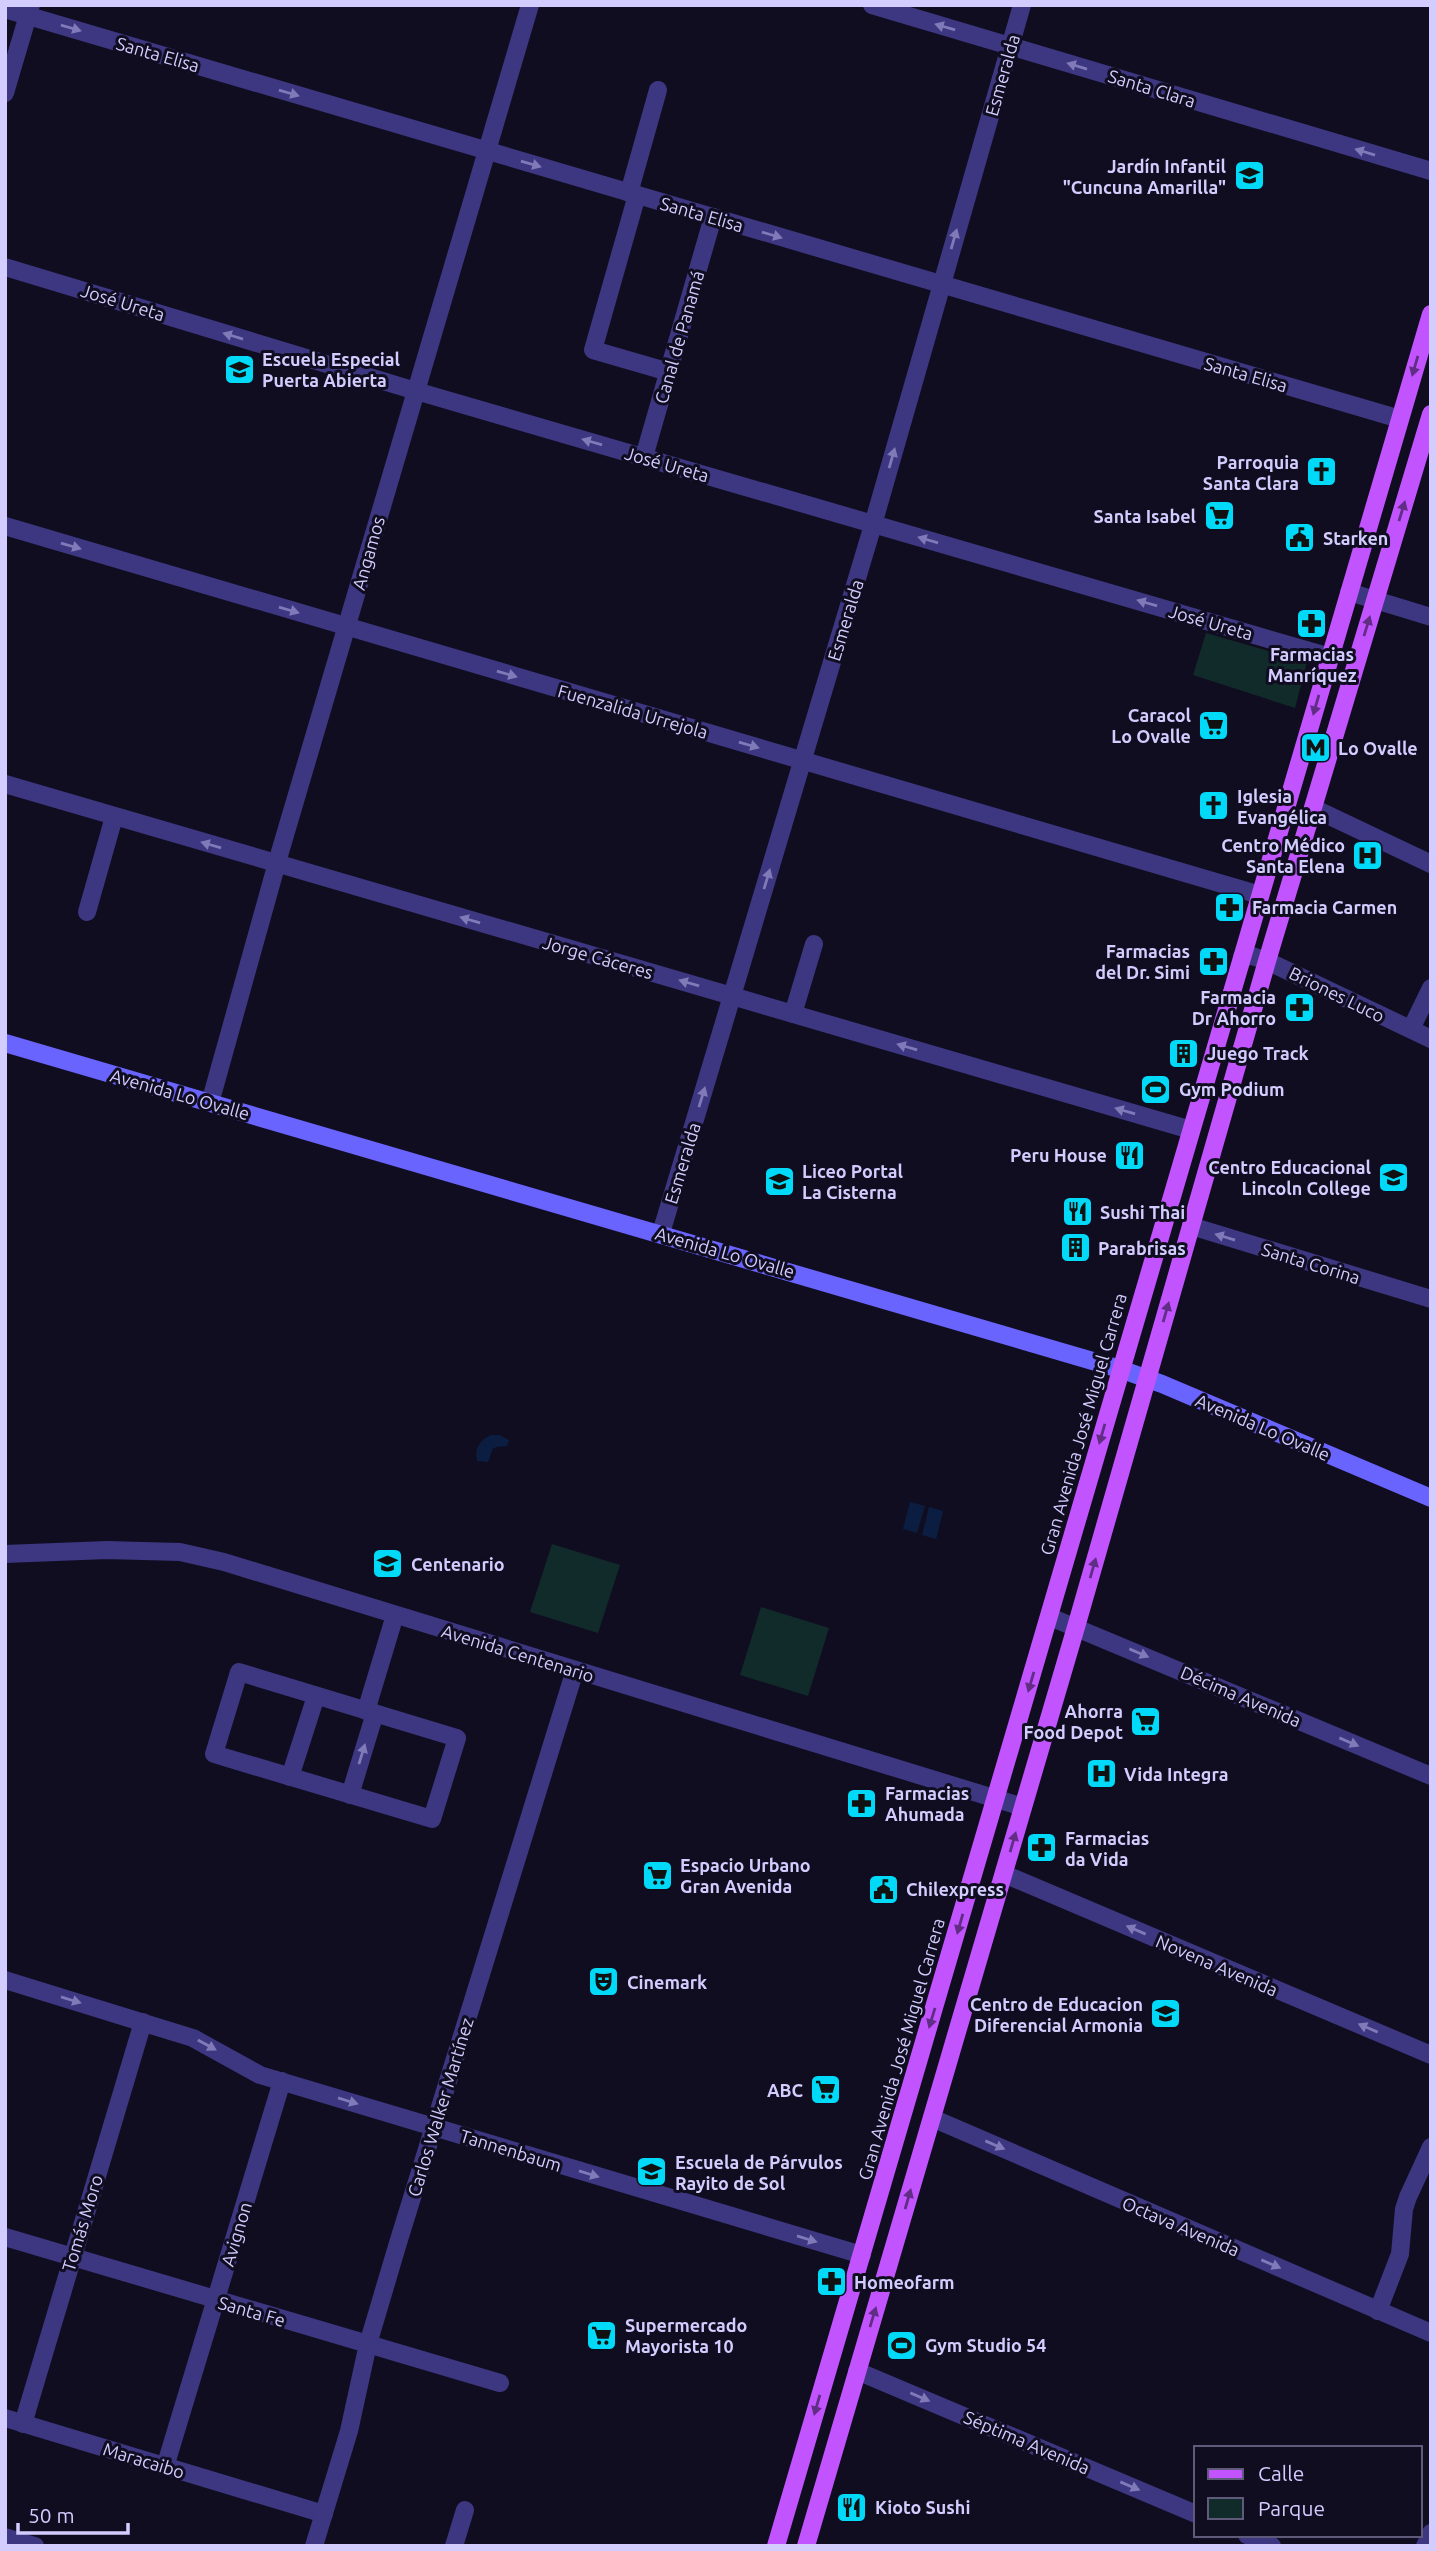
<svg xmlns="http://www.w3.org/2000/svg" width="1436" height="2551" font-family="Ubuntu,sans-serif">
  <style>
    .green { fill: #102b2a }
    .water { fill: #0b1e42 }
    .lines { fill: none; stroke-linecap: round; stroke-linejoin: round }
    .minor { stroke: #3c3780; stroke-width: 18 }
    .tertiary { stroke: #3c3780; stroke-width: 18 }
    .secondary { stroke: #6a64ff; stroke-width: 18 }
    .primary { stroke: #c254ff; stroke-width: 18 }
    .oneway { fill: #807ab9 }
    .oneway2 { fill: #612d85 }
    .labels { text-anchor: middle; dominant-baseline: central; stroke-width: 6; stroke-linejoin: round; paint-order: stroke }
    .street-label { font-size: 18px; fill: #d3cdff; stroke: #110d21 }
    .poi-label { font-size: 18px; font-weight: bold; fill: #d3cdff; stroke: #110d21; text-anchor: start }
  </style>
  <rect width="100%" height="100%" fill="#110d21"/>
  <g class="green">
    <path d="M1206,633l101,29 -12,46 -102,-33z"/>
    <path d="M552,1544l68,21 -22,68 -68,-21z"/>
    <path d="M761,1607l68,21 -21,68 -68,-21z"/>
  </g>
  <g class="water">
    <path d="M491,1435h8l10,5 -2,6c-19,2 -12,0 -19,16l-11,-1c-3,-13 3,-21 14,-26z"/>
    <path d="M910,1502l15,4 -8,27 -14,-4z"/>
    <path d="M929,1507l14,4 -7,28 -14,-4z"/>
  </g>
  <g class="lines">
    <g class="minor">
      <path d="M872,5l559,166"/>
      <path d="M5,9l1395,410"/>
      <path d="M5,93l26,-88"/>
      <path d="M629,193l29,-103"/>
      <path d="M637,195l-44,155 76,22"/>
      <path d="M5,267l411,124 914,266"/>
      <path d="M644,457l69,-240"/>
      <path d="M5,526l1255,369"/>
      <path d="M1349,592l82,25"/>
      <path d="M5,784l1186,346"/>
      <path d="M1313,808l118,56"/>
      <path d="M87,912l27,-95"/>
      <path d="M1242,957l10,-1 15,5 164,78"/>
      <path d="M793,1014l21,-70"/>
      <path d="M1411,1029l20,-41"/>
      <path d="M210,1103l70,-251 250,-847"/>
      <path d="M1191,1226l240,73"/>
      <path d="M661,1233l209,-698 152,-530"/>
      <path d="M5,1554l102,-4 73,2 44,10 799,245"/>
      <path d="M1050,1617l381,159"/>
      <path d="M239,1672l218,66 -25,81 -218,-65z"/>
      <path d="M366,1711l29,-96"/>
      <path d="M290,1777l26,-81"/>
      <path d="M350,1795l25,-82"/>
      <path d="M1004,1874l427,181"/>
      <path d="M5,1980l188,58 67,37 602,180"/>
      <path d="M932,2118l499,215"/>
      <path d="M5,2237l495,146"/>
      <path d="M1378,2311l22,-57 4,-45 4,-12 23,-50"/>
      <path d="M857,2371l339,143"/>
      <path d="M5,2418l319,96"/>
      <path d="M23,2424l120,-402"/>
      <path d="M165,2467l117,-386"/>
      <path d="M1247,2535l25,11"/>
      <path d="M314,2546l35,-115 19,-87 30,-101 177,-573"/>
      <path d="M454,2546l11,-36"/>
      <path d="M1425,2546l6,-13"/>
    </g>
    <path class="tertiary" d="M5,2537l30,9"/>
    <path class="secondary" d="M5,1043l1115,326 42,15 269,114"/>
    <g class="primary">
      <path d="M776,2546c221,-744 435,-1489 655,-2232"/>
      <path d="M806,2546l270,-919 191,-666 164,-547"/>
    </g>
  </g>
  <defs><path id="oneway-solid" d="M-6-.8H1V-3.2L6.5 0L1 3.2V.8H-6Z" transform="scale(1.75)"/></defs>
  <g class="oneway">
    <use href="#oneway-solid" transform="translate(945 27) rotate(-164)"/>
    <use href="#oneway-solid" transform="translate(71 28) rotate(16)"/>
    <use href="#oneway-solid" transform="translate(1077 66) rotate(-163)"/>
    <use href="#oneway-solid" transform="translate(289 93) rotate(16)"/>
    <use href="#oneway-solid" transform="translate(1365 152) rotate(-163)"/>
    <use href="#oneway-solid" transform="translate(531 164) rotate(16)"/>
    <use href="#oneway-solid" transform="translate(772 235) rotate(16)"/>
    <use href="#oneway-solid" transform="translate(954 239) rotate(-74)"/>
    <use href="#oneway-solid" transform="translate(233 336) rotate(-163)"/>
    <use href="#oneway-solid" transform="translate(592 442) rotate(-164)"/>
    <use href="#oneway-solid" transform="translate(892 458) rotate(-74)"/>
    <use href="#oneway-solid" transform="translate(928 540) rotate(-164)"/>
    <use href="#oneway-solid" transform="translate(71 546) rotate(16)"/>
    <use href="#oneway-solid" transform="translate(1147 603) rotate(-164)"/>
    <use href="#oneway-solid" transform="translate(289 610) rotate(16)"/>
    <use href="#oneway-solid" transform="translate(507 674) rotate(16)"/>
    <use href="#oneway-solid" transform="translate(749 745) rotate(16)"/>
    <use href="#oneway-solid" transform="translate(211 845) rotate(-164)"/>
    <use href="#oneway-solid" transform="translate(767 879) rotate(-73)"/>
    <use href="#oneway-solid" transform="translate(470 920) rotate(-164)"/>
    <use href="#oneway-solid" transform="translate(689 983) rotate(-164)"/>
    <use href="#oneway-solid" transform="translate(907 1047) rotate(-164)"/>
    <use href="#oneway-solid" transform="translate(702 1097) rotate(-73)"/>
    <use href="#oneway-solid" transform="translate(1125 1111) rotate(-164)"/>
    <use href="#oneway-solid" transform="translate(1225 1237) rotate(-163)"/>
    <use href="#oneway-solid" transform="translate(1139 1653) rotate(23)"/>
    <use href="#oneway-solid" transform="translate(1349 1742) rotate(23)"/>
    <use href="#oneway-solid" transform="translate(362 1754) rotate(-73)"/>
    <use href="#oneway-solid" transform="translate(1136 1930) rotate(-157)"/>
    <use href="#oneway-solid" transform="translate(71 2000) rotate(17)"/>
    <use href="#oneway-solid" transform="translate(1368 2028) rotate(-157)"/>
    <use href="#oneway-solid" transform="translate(207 2045) rotate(29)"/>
    <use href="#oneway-solid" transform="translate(348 2101) rotate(17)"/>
    <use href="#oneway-solid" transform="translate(995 2145) rotate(23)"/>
    <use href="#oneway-solid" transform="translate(589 2174) rotate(17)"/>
    <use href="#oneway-solid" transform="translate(807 2239) rotate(17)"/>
    <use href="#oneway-solid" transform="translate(1271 2264) rotate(23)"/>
    <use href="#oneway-solid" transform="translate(920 2397) rotate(23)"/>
    <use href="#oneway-solid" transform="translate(1130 2486) rotate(23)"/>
  </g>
  <g class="oneway2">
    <use href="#oneway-solid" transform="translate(1415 366) rotate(106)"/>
    <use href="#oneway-solid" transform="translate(1402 511) rotate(-73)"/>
    <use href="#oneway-solid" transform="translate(1367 626) rotate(-73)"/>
    <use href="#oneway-solid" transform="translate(1316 705) rotate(106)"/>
    <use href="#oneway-solid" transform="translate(1166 1312) rotate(-74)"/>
    <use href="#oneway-solid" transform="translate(1102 1434) rotate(106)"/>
    <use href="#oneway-solid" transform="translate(1093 1568) rotate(-74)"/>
    <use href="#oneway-solid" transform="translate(1031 1682) rotate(106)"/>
    <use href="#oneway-solid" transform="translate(1013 1842) rotate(-74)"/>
    <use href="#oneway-solid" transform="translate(960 1924) rotate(106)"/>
    <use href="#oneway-solid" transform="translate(932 2018) rotate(107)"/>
    <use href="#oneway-solid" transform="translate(908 2199) rotate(-74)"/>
    <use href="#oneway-solid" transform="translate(873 2317) rotate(-73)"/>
    <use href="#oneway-solid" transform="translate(817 2405) rotate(106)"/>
  </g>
  <defs>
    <symbol id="school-square" viewBox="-11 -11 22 22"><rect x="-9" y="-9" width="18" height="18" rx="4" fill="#00daf8" stroke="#110d21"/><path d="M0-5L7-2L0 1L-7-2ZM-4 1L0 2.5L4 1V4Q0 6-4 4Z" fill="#111"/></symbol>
    <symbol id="church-square" viewBox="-11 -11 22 22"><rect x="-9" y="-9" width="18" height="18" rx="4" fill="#00daf8" stroke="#110d21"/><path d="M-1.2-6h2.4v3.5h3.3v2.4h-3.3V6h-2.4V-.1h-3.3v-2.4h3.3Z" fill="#111"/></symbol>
    <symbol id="supermarket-square" viewBox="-11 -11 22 22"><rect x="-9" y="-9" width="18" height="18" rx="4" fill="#00daf8" stroke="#110d21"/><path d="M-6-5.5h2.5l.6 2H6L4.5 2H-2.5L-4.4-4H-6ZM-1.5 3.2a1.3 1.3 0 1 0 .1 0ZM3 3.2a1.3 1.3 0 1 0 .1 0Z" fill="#111"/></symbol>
    <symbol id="civic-square" viewBox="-11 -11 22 22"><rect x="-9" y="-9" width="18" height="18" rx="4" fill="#00daf8" stroke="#110d21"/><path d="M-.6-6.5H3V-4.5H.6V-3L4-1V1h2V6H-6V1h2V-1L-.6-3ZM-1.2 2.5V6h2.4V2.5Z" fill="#111"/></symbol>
    <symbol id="pharmacy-square" viewBox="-11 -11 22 22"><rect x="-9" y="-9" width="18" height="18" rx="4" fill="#00daf8" stroke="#110d21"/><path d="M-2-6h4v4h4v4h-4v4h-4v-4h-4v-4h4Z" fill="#111"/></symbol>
    <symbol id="metro-square" viewBox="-11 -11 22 22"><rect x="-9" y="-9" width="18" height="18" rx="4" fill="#00daf8" stroke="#110d21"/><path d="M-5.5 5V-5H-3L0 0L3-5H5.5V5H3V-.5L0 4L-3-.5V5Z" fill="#111"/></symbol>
    <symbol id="hospital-square" viewBox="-11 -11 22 22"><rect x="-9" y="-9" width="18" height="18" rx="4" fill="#00daf8" stroke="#110d21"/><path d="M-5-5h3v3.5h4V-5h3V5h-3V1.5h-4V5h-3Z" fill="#111"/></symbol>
    <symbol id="building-square" viewBox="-11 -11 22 22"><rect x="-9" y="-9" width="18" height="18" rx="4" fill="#00daf8" stroke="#110d21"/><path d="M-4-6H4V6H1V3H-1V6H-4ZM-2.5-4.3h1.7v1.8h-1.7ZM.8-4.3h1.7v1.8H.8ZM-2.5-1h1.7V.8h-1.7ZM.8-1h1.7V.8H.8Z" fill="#111"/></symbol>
    <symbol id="stadium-square" viewBox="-11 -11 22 22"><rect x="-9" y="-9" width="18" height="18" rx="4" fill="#00daf8" stroke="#110d21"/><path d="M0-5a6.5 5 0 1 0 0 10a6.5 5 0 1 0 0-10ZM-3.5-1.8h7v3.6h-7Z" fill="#111"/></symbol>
    <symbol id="restaurant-square" viewBox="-11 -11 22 22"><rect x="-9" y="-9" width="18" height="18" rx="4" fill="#00daf8" stroke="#110d21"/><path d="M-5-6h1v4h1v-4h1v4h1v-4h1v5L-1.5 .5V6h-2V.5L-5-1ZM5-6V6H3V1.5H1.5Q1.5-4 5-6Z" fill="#111"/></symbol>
    <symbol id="theatre-square" viewBox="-11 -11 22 22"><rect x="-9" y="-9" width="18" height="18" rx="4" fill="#00daf8" stroke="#110d21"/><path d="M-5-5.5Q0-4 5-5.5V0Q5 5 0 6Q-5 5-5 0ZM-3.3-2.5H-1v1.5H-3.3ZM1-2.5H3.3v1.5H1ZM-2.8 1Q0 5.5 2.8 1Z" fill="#111"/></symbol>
  </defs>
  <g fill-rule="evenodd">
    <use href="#school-square" x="1232" y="158" width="35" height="35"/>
    <use href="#school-square" x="222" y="352" width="35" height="35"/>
    <use href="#church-square" x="1304" y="454" width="35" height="35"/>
    <use href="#supermarket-square" x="1202" y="498" width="35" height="35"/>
    <use href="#civic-square" x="1282" y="520" width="35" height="35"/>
    <use href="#pharmacy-square" x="1294" y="606" width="35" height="35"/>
    <use href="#supermarket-square" x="1196" y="708" width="35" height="35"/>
    <use href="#metro-square" x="1298" y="730" width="35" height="35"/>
    <use href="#church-square" x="1196" y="788" width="35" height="35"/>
    <use href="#hospital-square" x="1350" y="838" width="35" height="35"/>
    <use href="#pharmacy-square" x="1212" y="890" width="35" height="35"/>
    <use href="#pharmacy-square" x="1196" y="944" width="35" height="35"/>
    <use href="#pharmacy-square" x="1282" y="990" width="35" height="35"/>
    <use href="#building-square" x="1166" y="1036" width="35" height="35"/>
    <use href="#stadium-square" x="1138" y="1072" width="35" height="35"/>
    <use href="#restaurant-square" x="1112" y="1138" width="35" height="35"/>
    <use href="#school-square" x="1376" y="1160" width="35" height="35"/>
    <use href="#school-square" x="762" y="1164" width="35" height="35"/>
    <use href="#restaurant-square" x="1060" y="1194" width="35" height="35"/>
    <use href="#building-square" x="1058" y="1230" width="35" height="35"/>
    <use href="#school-square" x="370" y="1546" width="35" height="35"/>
    <use href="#supermarket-square" x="1128" y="1704" width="35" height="35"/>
    <use href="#hospital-square" x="1084" y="1756" width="35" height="35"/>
    <use href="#pharmacy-square" x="844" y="1786" width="35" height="35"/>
    <use href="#pharmacy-square" x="1024" y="1830" width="35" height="35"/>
    <use href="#supermarket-square" x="640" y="1858" width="35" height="35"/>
    <use href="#civic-square" x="866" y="1872" width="35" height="35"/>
    <use href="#theatre-square" x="586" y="1964" width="35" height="35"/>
    <use href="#school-square" x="1148" y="1996" width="35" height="35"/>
    <use href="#supermarket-square" x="808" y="2072" width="35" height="35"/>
    <use href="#school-square" x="634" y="2154" width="35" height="35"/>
    <use href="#pharmacy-square" x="814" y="2264" width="35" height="35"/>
    <use href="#supermarket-square" x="584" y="2318" width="35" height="35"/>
    <use href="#stadium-square" x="884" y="2328" width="35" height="35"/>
    <use href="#restaurant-square" x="834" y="2490" width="35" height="35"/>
  </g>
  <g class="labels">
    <g class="street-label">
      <text transform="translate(158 54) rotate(16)">Santa Elisa</text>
      <text transform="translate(1002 75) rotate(-74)">Esmeralda</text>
      <text transform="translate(1152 88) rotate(17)">Santa Clara</text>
      <text transform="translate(702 214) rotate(16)">Santa Elisa</text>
      <text transform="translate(123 302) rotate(17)">José Ureta</text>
      <text transform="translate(679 337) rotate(-74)">Canal de Panamá</text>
      <text transform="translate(1246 374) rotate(16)">Santa Elisa</text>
      <text transform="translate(667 464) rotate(16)">José Ureta</text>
      <text transform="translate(368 553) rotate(-74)">Angamos</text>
      <text transform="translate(845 620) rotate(-73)">Esmeralda</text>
      <text transform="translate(1211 622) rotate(16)">José Ureta</text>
      <text transform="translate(633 711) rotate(16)">Fuenzalida Urrejola</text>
      <text transform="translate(598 957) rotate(16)">Jorge Cáceres</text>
      <text transform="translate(1337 994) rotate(26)">Briones Luco</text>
      <text transform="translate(180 1094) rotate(16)">Avenida Lo Ovalle</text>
      <text transform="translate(682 1163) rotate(-73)">Esmeralda</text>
      <text transform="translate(725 1252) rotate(16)">Avenida Lo Ovalle</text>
      <text transform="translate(1311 1263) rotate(17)">Santa Corina</text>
      <text transform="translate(1083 1424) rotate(-74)">Gran Avenida José Miguel Carrera</text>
      <text transform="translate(1263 1427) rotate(23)">Avenida Lo Ovalle</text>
      <text transform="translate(518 1653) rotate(17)">Avenida Centenario</text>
      <text transform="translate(1241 1696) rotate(23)">Décima Avenida</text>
      <text transform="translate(1217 1965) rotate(23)">Novena Avenida</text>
      <text transform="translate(901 2049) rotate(-74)">Gran Avenida José Miguel Carrera</text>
      <text transform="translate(440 2107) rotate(-73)">Carlos Walker Martínez</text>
      <text transform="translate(511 2150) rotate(17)">Tannenbaum</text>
      <text transform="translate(82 2223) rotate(-73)">Tomás Moro</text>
      <text transform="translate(1181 2226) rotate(23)">Octava Avenida</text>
      <text transform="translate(236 2234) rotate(-73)">Avignon</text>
      <text transform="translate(252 2311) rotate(16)">Santa Fe</text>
      <text transform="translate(1027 2442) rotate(23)">Séptima Avenida</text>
      <text transform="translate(144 2460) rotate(17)">Maracaibo</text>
    </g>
    <g class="poi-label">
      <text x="1226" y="166" text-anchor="end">Jardín Infantil<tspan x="1226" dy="21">"Cuncuna Amarilla"</tspan></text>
      <text x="262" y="359">Escuela Especial<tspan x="262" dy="21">Puerta Abierta</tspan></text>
      <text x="1299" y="462" text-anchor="end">Parroquia<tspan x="1299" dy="21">Santa Clara</tspan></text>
      <text x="1196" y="516" text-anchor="end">Santa Isabel</text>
      <text x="1323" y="538">Starken</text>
      <text x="1312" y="654" text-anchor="middle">Farmacias<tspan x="1312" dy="21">Manríquez</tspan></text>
      <text x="1191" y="715" text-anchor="end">Caracol<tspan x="1191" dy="21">Lo Ovalle</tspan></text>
      <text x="1338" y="748">Lo Ovalle</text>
      <text x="1237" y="796">Iglesia<tspan x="1237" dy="21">Evangélica</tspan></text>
      <text x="1345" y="845" text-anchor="end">Centro Médico<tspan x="1345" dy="21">Santa Elena</tspan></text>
      <text x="1252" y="907">Farmacia Carmen</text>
      <text x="1190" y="951" text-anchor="end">Farmacias<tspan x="1190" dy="21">del Dr. Simi</tspan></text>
      <text x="1276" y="997" text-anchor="end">Farmacia<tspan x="1276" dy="21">Dr Ahorro</tspan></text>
      <text x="1207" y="1053">Juego Track</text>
      <text x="1179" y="1089">Gym Podium</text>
      <text x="1107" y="1155" text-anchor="end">Peru House</text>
      <text x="1371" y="1167" text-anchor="end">Centro Educacional<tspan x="1371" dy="21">Lincoln College</tspan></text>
      <text x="802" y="1171">Liceo Portal<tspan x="802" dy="21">La Cisterna</tspan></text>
      <text x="1100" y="1212">Sushi Thai</text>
      <text x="1098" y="1248">Parabrisas</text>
      <text x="411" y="1564">Centenario</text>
      <text x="1123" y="1711" text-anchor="end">Ahorra<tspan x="1123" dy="21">Food Depot</tspan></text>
      <text x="1124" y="1774">Vida Integra</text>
      <text x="885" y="1793">Farmacias<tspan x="885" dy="21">Ahumada</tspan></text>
      <text x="1065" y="1838">Farmacias<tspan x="1065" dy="21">da Vida</tspan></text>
      <text x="680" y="1865">Espacio Urbano<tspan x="680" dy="21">Gran Avenida</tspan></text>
      <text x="906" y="1889">Chilexpress</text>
      <text x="627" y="1982">Cinemark</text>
      <text x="1143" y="2004" text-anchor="end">Centro de Educacion<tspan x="1143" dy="21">Diferencial Armonia</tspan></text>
      <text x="803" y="2090" text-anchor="end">ABC</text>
      <text x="675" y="2162">Escuela de Párvulos<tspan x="675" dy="21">Rayito de Sol</tspan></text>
      <text x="854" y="2282">Homeofarm</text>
      <text x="625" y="2325">Supermercado<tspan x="625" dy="21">Mayorista 10</tspan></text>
      <text x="925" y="2345">Gym Studio 54</text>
      <text x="875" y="2507">Kioto Sushi</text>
    </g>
  </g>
  <rect width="1436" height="2551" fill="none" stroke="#d3cdff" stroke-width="14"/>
  <rect x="1194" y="2446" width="228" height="91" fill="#110d21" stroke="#5f5a7a" stroke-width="2"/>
  <rect x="1208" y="2469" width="35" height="10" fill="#c254ff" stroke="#5f5a7a" stroke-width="2"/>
  <text x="1258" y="2481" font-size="21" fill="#d3cdff">Calle</text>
  <rect x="1208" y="2498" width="35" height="21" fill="#102b2a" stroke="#5f5a7a" stroke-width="2"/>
  <text x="1258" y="2516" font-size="21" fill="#d3cdff">Parque</text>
  <path d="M18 2523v10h110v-10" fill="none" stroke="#d3cdff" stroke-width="3.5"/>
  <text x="28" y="2523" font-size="21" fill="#d3cdff" stroke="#110d21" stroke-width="5" paint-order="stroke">50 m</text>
</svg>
